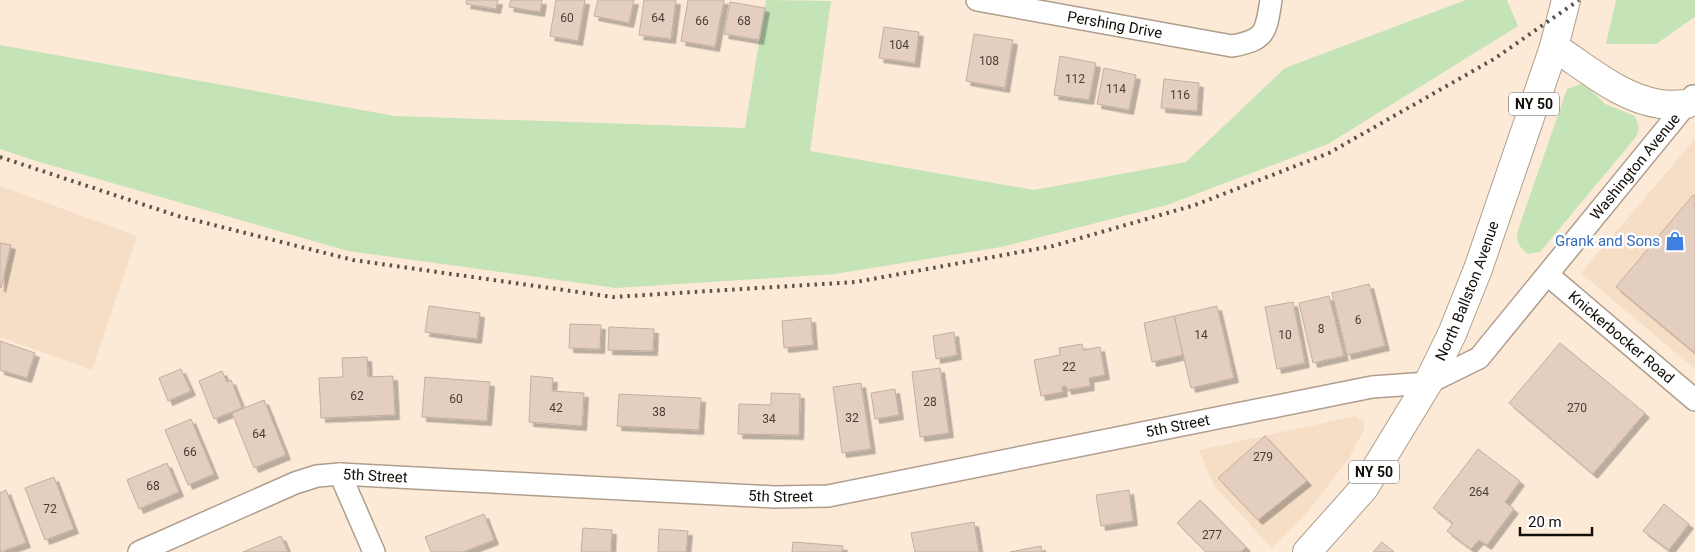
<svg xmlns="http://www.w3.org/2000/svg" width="1695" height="552" font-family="Roboto,sans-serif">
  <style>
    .built { fill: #f5dec5 }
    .green { fill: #c4e3b7 }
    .building { fill: #e4cebf; stroke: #c3ae9f; filter: url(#shadow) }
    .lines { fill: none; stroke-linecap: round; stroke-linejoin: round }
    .minor-casing { stroke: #af9e8d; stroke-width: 24 }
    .primary-casing { stroke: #af9e8d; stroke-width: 30 }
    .minor { stroke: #fff; stroke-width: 21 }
    .primary { stroke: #fff; stroke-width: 28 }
    .rail { stroke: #5d5349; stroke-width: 4; stroke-dasharray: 2.5 5; stroke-linecap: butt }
    .labels { text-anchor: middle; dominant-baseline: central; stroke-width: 5; stroke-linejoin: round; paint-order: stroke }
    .number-label { font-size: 12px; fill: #473d35 }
    .shield { fill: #fff; stroke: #5a5651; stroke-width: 1 }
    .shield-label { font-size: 14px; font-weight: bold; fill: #130d07 }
    .street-label { font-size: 15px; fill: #130d07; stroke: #fff }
    .shop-label { font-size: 15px; fill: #366cbe; stroke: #fff; text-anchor: end }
  </style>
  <defs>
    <filter id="shadow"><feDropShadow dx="4.5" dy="4.5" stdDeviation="0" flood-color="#0004"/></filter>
  </defs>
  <rect width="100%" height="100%" fill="#fcead7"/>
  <g class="built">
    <path d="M1695,139v230l-114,-96z"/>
    <path d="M0,186l137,50 -45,134 -92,-33z"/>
    <path d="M1356,416l8,6v7l-15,29 -42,55 -35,35 -58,-62 -15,-36z"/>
  </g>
  <g class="green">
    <path d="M766,0l65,1 -21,150 224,39 152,-28 99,-94 181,-68h41l11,26 -190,118 -161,61 -166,42 -166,27 -219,14 -268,-37 -312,-90 -36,-12v-104l395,71 350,12z"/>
    <path d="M1616,0h79v17l-39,27h-50z"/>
    <path d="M1581,84l11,7 13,13 30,12 4,12 -3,9 -96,115 -12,2c-11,-9 -13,-13 -9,-27l48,-138z"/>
  </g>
  <g class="building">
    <path d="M467,0h31l-2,9 -30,-5z"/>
    <path d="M511,0h31l-2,12 -31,-5z"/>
    <path d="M556,0h29l-7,41 -28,-5z"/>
    <path d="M598,0h36l-5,23 -35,-7z"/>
    <path d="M644,0h32l-5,39 -32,-4z"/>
    <path d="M688,0h36l-9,47 -34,-6z"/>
    <path d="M730,2l35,6 -6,32 -35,-6z"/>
    <path d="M884,27l35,5 -4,31 -36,-5z"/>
    <path d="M974,34l39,6 -8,48 -39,-7z"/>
    <path d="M1060,56l36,7 -7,37 -35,-5z"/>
    <path d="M1104,68l32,7 -7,35 -32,-6z"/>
    <path d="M1164,79l35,4 -2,28 -36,-3z"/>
    <path d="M1693,195l2,1v157l-79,-66z"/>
    <path d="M0,243l11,2 -10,43 -1,-1z"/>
    <path d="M1369,284l16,62 -38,9 -15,-62z"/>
    <path d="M1329,296l15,60 -31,7 -14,-60z"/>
    <path d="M1293,302l12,61 -28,6 -12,-62z"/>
    <path d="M429,306l51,7 -3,26 -52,-7z"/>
    <path d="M1217,306l17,72 -43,10 -17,-72z"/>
    <path d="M1174,316l9,39 -31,7 -8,-39z"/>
    <path d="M811,318l2,27 -29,3 -2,-27z"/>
    <path d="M570,324l31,1 -1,24 -31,-1z"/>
    <path d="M609,327l45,2 -1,22 -45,-1z"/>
    <path d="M954,332l3,23 -21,4 -3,-23z"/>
    <path d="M0,341l35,12 -8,25 -27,-8z"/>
    <path d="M1560,343l85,70 -52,61 -84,-71z"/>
    <path d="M1082,344l1,6 17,-3 5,28 -16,3 1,8 -23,4 -1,-4 -4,1 1,5 -22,4 -7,-36 26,-5 -1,-7z"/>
    <path d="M367,357l1,20 25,-1 2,39 -74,3 -2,-40 24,-1 -1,-19z"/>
    <path d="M940,368l9,65 -29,4 -8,-65z"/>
    <path d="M181,369l10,22 -23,10 -9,-23z"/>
    <path d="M222,371l5,11 4,-2 11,28 -28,11 -15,-38z"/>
    <path d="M531,376l22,2 -1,13 32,2 -2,33 -53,-4z"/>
    <path d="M425,377l65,5 -3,39 -65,-4z"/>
    <path d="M861,383l10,66 -29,4 -9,-66z"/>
    <path d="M895,389l4,26 -24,4 -4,-26z"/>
    <path d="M771,393l29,1 -1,41 -61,-1 1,-30 32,1z"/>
    <path d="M619,394l82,4 -2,32 -82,-4z"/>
    <path d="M264,400l22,55 -32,13 -22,-55z"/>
    <path d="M191,419l23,55 -26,11 -23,-55z"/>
    <path d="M1265,436l42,45 -49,39 -40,-42z"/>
    <path d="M1478,449l42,32 -15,21 9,7 -27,36 -8,-5 -8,9 -24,-18 6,-8 -20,-15z"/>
    <path d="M167,463l12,29 -40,17 -12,-29z"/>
    <path d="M54,477l20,52 -29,11 -20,-52z"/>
    <path d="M6,490l20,53 -26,9v-59z"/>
    <path d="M1129,490l4,31 -32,5 -5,-31z"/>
    <path d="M1200,500l46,47 -5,5h-35l-29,-29z"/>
    <path d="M1664,504l25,20 -20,26 -26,-19z"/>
    <path d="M484,514l10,26 -31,12h-32l-6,-15z"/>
    <path d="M974,522l5,30h-64l-4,-19z"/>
    <path d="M583,528l29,2 -1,22h-30z"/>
    <path d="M659,529l29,2 -2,21h-28z"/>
    <path d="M281,536l7,16h-45z"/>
    <path d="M793,542l50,4 -1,6h-50z"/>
    <path d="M1382,542l12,10h-21z"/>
    <path d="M1041,546l1,6h-32z"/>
  </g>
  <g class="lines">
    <defs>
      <g id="minor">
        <path id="s1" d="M977,0l255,46c34,-6 34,-14 39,-46"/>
        <path id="s2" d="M1548,275l147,125"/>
        <path d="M340,474l34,78"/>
        <path id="s3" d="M139,552l156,-69 22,-7 23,-2 435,23 53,-1 544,-109 56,-4 51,-25 214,-262"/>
      </g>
      <g id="primary">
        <path d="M1554,47c33,21 66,51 106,57 9,2 19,0 27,0"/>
        <path id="s4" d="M1307,552l57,-64 64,-105 24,-49 26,-65 76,-222 12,-47"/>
      </g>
    </defs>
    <use href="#minor" class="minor-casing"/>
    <use href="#primary" class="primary-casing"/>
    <use href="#minor" class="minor"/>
    <use href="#primary" class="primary"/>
    <path class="rail" d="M0,157l178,59 175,44 260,37 243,-15 197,-36 142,-41 134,-52 165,-94 85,-59"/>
  </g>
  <defs>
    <symbol id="shop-bare" viewBox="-9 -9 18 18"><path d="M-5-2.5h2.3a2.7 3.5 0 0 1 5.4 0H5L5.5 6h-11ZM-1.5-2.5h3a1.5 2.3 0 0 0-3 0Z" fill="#3f7fe0" stroke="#fff" stroke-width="2.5" paint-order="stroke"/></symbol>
  </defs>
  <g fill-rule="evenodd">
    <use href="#shop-bare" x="1661" y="227" width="28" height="28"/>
  </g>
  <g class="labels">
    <g class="number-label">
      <text x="567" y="18">60</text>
      <text x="658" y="18">64</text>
      <text x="702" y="21">66</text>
      <text x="744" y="21">68</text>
      <text x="899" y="45">104</text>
      <text x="989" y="61">108</text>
      <text x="1075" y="79">112</text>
      <text x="1116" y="89">114</text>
      <text x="1180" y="95">116</text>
      <text x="1358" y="320">6</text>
      <text x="1321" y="329">8</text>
      <text x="1201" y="335">14</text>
      <text x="1285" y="335">10</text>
      <text x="1069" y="367">22</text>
      <text x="357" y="396">62</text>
      <text x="456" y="399">60</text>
      <text x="930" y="402">28</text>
      <text x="556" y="408">42</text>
      <text x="1577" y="408">270</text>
      <text x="659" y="412">38</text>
      <text x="852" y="418">32</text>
      <text x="769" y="419">34</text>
      <text x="259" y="434">64</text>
      <text x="190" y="452">66</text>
      <text x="1263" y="457">279</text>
      <text x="153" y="486">68</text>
      <text x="1479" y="492">264</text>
      <text x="50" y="509">72</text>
      <text x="1212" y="535">277</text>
    </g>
    <g class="shield">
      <rect x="1509" y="92.5" width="50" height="23" rx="4"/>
      <rect x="1349" y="460.5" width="50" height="23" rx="4"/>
    </g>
    <g class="shield-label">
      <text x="1534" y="104">NY 50</text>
      <text x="1374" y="472">NY 50</text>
    </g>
    <g class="street-label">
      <text stroke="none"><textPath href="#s1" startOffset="140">Pershing Drive</textPath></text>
      <text stroke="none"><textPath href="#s3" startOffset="1620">Washington Avenue</textPath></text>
      <text stroke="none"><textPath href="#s4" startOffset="309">North Ballston Avenue</textPath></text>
      <text stroke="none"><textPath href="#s2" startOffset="96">Knickerbocker Road</textPath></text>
      <text stroke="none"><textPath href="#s3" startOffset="1062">5th Street</textPath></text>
      <text stroke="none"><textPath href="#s3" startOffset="252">5th Street</textPath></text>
      <text stroke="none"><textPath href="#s3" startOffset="658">5th Street</textPath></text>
    </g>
    <g class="shop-label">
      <text x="1660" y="241">Grank and Sons</text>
    </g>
  </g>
  <path d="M1520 527v8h72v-8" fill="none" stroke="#130d07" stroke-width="2.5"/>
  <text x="1528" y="527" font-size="15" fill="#130d07" stroke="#ffffff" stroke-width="4" paint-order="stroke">20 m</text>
</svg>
